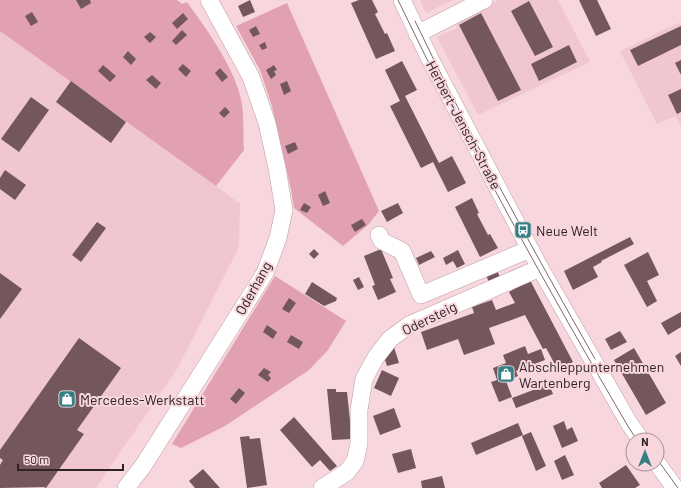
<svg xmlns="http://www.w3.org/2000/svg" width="681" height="488" font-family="Barlow,sans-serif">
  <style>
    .built { fill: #f0c6d0 }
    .green { fill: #e1a1b1 }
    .building { fill: #73575d }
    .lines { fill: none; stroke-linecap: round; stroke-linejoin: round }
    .minor-casing { stroke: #bd9ea5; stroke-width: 18 }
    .minor { stroke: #fff; stroke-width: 17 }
    .tram { stroke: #7d686d; stroke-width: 1 }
    .labels { text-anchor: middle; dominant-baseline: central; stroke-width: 4; stroke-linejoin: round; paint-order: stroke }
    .street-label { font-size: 14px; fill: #2f2326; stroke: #f7d6dd }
    .poi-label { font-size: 14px; fill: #2f2326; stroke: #f7d6dd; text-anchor: start }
  </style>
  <rect width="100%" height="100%" fill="#f7d6dd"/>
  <g class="built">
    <path d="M420,0h33l-27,13z"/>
    <path d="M499,0h59l32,62 -112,53 -41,-78 20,-9 -3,-6z"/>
    <path d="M681,22v104l-5,-10 -19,8 -37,-73z"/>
    <path d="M0,31l216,155 24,18 -1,43 -62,122 -81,119h-96z"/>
  </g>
  <g class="green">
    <path d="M0,0h177l5,4 5,-2c20,28 49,67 55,102 2,15 1,31 2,46l-28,36 -216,-155z"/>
    <path d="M287,3l92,208 -11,14 -25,21 -49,-38 -3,-19 -19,-83 -12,-36 -24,-44z"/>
    <path d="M275,276l71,45 -18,29 -19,20 -84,56 -44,22 -9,-4z"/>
  </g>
  <g class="building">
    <path d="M76,0h14l1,3 -10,6z"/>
    <path d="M250,0l5,12 -12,5 -5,-11z"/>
    <path d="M359,0h13l6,12 -3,2 10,20 2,-1 8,18 -19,8 -25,-56z"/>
    <path d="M579,0h18l14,29 -15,7z"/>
    <path d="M529,1l24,46 -18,9 -24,-45z"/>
    <path d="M32,12l6,10 -7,4 -6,-10z"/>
    <path d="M183,13l5,6 -11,10 -5,-6z"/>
    <path d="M481,13l40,77 -23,11 -39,-76z"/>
    <path d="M256,26l4,8 -7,3 -4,-7z"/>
    <path d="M681,26v19l-43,21 -8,-16z"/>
    <path d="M182,30l5,5 -11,10 -4,-4z"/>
    <path d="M150,32l6,5 -6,6 -6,-6z"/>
    <path d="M265,42l2,6 -5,2 -3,-5z"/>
    <path d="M569,45l8,17 -38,19 -8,-17z"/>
    <path d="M128,51l8,8 -5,6 -8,-8z"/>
    <path d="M681,60v15l-6,-12z"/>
    <path d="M402,61l15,29 -12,6 34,67 13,-7 14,27 -18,9 -15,-30 -12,6 -31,-62 10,-5 -15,-31z"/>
    <path d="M183,64l8,7 -5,6 -8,-8z"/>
    <path d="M103,65l13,11 -6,6 -12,-11z"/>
    <path d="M274,65l3,5 -3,1 2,4 -5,4 -5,-9z"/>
    <path d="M220,68l8,9 -6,5 -7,-9z"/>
    <path d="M152,75l9,8 -5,6 -10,-9z"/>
    <path d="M71,81l55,41 -15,21 -55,-41z"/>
    <path d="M287,81l4,10 -7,4 -4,-11z"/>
    <path d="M681,89v23l-4,2 -9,-19z"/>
    <path d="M31,97l18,13 -30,42 -18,-13z"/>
    <path d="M225,107l5,5 -6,6 -5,-5z"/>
    <path d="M295,142l3,7 -10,5 -3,-8z"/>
    <path d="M5,170l21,15 -11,15 -15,-11v-11z"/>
    <path d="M325,191l5,12 -7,3 -5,-11z"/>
    <path d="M472,198l7,15 -2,1 11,21 2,-1 8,14 -18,9 -25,-50z"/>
    <path d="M304,203l7,4 -4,6 -7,-3z"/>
    <path d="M398,203l5,10 -16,9 -6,-11z"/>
    <path d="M362,219l4,6 -11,7 -4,-7z"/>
    <path d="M97,222l9,6 -25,34 -9,-7z"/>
    <path d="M630,237l4,7 -33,17 1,1 -9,5 5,10 -25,13 -9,-19z"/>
    <path d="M314,249l5,5 -5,5 -5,-5z"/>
    <path d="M381,249l12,29 -3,1 6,13 -18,8 -6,-14 3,-1 -11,-29z"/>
    <path d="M458,250l7,14 -8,4 -4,-7 -7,4 -3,-7z"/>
    <path d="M431,251l4,6 -16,8 -3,-7z"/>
    <path d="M648,252l11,23 -12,6 10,20 -10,6 -23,-42z"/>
    <path d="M497,270l4,10 -11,5 -4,-10z"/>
    <path d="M0,273l22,16 -22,30z"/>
    <path d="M359,277l5,10 -6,3 -5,-10z"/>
    <path d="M530,280l43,82 -15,8 -12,-22 -3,1 -18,-34 -36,13 6,16 -31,11 -6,-16 -31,11 -6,-18 53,-19 -2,-6 20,-7 4,10 19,-7 -6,-11z"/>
    <path d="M312,282l25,16 -1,3 -12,5 -19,-12z"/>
    <path d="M289,298l7,5 -7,10 -7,-4z"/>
    <path d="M681,312v15l-13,8 -7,-12z"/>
    <path d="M267,325l10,7 -4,7 -10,-7z"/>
    <path d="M620,331l7,11 -16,8 -6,-11z"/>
    <path d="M291,335l12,7 -4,7 -12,-7z"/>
    <path d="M79,338l42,30 -44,62 7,4 -38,54 -2,-1 -44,1v-23l3,-5 -3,-2v-8z"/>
    <path d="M525,346l3,8 13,-5 4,11 -29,11 2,5 -12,5 6,16 -13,5 -8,-20 6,-2 -4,-12 13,-5 -3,-8z"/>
    <path d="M394,347l5,16 -12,3 -3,-9z"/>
    <path d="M634,348l32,55 -20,12 -32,-55z"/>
    <path d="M681,352v14l-6,-10z"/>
    <path d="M264,368l7,4 -3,3 3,3 -3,4 -10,-7z"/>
    <path d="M382,370l17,8 -8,18 -17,-8z"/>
    <path d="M549,384l4,10 -37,14 -4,-10z"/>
    <path d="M239,388l6,5 -9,11 -6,-5z"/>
    <path d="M327,389h9v3h11l5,47 -20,1z"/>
    <path d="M394,408l7,19 -21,8 -7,-19z"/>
    <path d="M294,417l43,49 -7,5 -10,-11 -8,7 -32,-37z"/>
    <path d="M564,421l3,9 5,-3 6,14 -16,7 -9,-22z"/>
    <path d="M518,423l5,12 -47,20 -5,-12z"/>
    <path d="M531,432l15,34 -10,5 -14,-35z"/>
    <path d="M249,436l1,3 10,-1 7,47 -20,3 -7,-51z"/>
    <path d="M411,449l5,19 -18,5 -6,-19z"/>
    <path d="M565,455l9,20 -12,5 -8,-19z"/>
    <path d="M626,465l14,20 -5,3h-33l-3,-5z"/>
    <path d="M203,469l17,19h-25l-6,-7z"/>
    <path d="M442,476l3,12h-23l-1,-7z"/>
  </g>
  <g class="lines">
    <defs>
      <g id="minor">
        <path d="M402,0l28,59 110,209 89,155 12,17"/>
        <path d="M417,34l67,-34"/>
        <path d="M379,235l3,6 20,10 19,44 109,-46"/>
        <path d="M657,463l18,25"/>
        <path d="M126,488l17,-22 122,-193 13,-35 6,-28 -7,-42 -10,-45 -16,-46 -42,-77"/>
        <path d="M322,488l25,-16 8,-11 4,-17v-34l5,-31 12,-22 14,-18 19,-14 131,-57"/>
      </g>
    </defs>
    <use href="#minor" class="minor-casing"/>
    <use href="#minor" class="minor"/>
    <g class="tram">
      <path d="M398,0c70,146 149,288 231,428l8,12"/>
      <path d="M415,21c55,115 117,227 180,338"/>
      <path d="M657,459l21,29"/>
    </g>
  </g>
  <defs>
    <symbol id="bus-square" viewBox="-11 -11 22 22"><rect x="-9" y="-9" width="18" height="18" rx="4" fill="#367f82" stroke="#f7d6dd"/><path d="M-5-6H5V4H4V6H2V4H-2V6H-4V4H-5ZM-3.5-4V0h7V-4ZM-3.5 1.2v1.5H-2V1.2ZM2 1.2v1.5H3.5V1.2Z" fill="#fff"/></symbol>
    <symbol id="shop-square" viewBox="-11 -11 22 22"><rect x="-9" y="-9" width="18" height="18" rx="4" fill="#367f82" stroke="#f7d6dd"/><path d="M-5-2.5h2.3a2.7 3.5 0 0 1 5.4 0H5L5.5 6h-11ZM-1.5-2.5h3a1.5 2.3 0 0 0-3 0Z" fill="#fff"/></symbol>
  </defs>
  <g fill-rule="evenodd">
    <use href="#bus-square" x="513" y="220" width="20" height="20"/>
    <use href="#shop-square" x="496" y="364" width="20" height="20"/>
    <use href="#shop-square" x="57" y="389" width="20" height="20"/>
  </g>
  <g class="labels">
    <g class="street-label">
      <text transform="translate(464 125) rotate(62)">Herbert-Jensch-Straße</text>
      <text transform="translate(253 288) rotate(-61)">Oderhang</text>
      <text transform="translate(429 318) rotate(-26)">Odersteig</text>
    </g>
    <g class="poi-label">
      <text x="536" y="230">Neue Welt</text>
      <text x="519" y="366">Abschleppunternehmen<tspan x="519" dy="16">Wartenberg</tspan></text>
      <text x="80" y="399">Mercedes-Werkstatt</text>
    </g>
  </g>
  <g transform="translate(645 452)"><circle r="19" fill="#f7d6dd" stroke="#a78e94"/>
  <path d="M0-3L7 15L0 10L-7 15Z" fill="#367f82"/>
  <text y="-6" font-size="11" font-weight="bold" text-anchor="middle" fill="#2f2326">N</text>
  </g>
  <path d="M18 464v6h105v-6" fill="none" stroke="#2f2326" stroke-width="2"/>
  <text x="24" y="464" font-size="12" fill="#2f2326" stroke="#f7d6dd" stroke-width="3" paint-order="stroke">50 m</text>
</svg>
